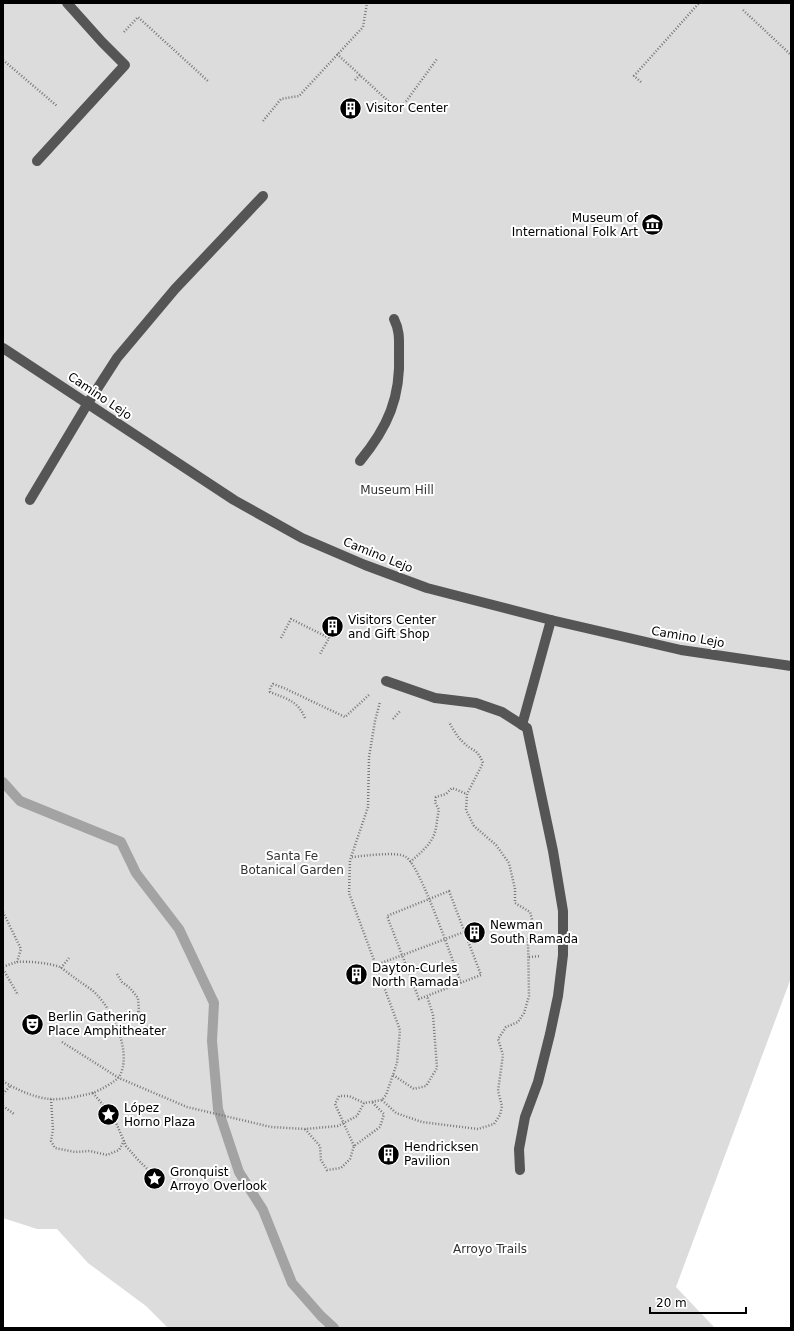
<svg xmlns="http://www.w3.org/2000/svg" width="794" height="1331" font-family="'DejaVu Sans',sans-serif">
  <style>
    .green { fill: #dcdcdc }
    .lines { fill: none; stroke-linecap: round; stroke-linejoin: round }
    .stream { stroke: #a3a3a3; stroke-width: 10 }
    .path { stroke: #777; stroke-width: 2.5; stroke-dasharray: 1 2; stroke-linecap: butt }
    .minor { stroke: #555; stroke-width: 10 }
    .labels { text-anchor: middle; dominant-baseline: central; stroke-width: 4; stroke-linejoin: round; paint-order: stroke }
    .poi-label { font-size: 12px; fill: #000; stroke: #fff; text-anchor: start }
    .street-label { font-size: 12px; fill: #000; stroke: #fff }
    .park-label { font-size: 12px; fill: #333; stroke: #fff }
  </style>
  <rect width="100%" height="100%" fill="#fff"/>
  <path class="green" d="M3,3h788v975l-115,309 39,41h-547l-22,-22 -58,-43 -31,-34h-20l-34,-11z"/>
  <g class="lines">
    <path class="stream" d="M3,782l17,19 101,41 15,31 43,56 35,74 -2,38 6,68 21,63 24,38 29,73 29,33 13,12"/>
    <g class="path">
      <path d="M743,10l48,45"/>
      <path d="M124,32l14,-15 71,65"/>
      <path d="M337,54l62,57 38,-52"/>
      <path d="M3,60l54,46"/>
      <path d="M355,80l5,-5"/>
      <path d="M641,82l-7,-6 65,-73"/>
      <path d="M263,121l18,-22 18,-3 64,-69 4,-24"/>
      <path d="M281,638l10,-19 38,19 -9,16"/>
      <path d="M305,718c-7,-17 -18,-19 -35,-26v-4l3,-4 11,4 61,29 25,-23"/>
      <path d="M393,719l8,-9"/>
      <path d="M352,857c12,-1 45,-6 54,0 14,8 47,105 55,126"/>
      <path d="M410,862c10,-9 21,-17 25,-30 2,-7 2,-15 4,-22l-4,-8 1,-5 10,-3 6,-6 15,6"/>
      <path d="M449,891l32,84 -62,24 -32,-83z"/>
      <path d="M3,912l18,37 -4,13"/>
      <path d="M529,957l12,-1"/>
      <path d="M376,965l88,-33"/>
      <path d="M3,967c5,-2 10,-4 14,-5 12,-1 32,1 43,5 5,3 10,8 15,11 7,6 16,10 22,17 16,16 36,59 22,82 -4,5 -19,13 -26,16l21,25 12,28 13,15 20,19"/>
      <path d="M61,968l8,-10"/>
      <path d="M3,969l15,26"/>
      <path d="M117,974l5,8 8,6 8,10 1,14"/>
      <path d="M114,1019l25,-7 8,15"/>
      <path d="M62,1042l57,36 68,29 84,20 34,2 33,-3 19,-10 7,-13 18,-3 4,-5 11,-32 3,-33 -51,-137 1,-33 18,-53 1,-50 6,-36 5,-19"/>
      <path d="M393,1075l21,14 12,-3 11,-18 -4,-53 -6,-19"/>
      <path d="M3,1081c12,8 32,17 47,18 15,1 29,-3 43,-6"/>
      <path d="M3,1094l8,-9"/>
      <path d="M51,1099l2,31 -2,11 4,7 20,4 15,-1 17,4 12,-5 5,-9"/>
      <path d="M382,1100l14,13 26,9 56,7 16,-5 6,-9 2,-9 -4,-15 5,-36 -5,-16 8,-12 12,-5 6,-9 5,-17 -1,-56 5,-17 -3,-11 -15,-9v-14l-6,-26 -13,-18 -22,-19 -8,-16 1,-16 16,-31c-6,-15 -10,-11 -19,-20 -7,-6 -11,-14 -15,-21"/>
      <path d="M3,1106l11,8"/>
      <path d="M305,1129l15,17 1,14 6,10 14,-2 9,-9 4,-13 26,-19 4,-13 -12,-12"/>
      <path d="M354,1146l-19,-42 4,-8h10l15,7"/>
    </g>
    <g class="minor">
      <path d="M37,161l88,-96 -23,-23 -35,-39"/>
      <path d="M3,348l231,152 68,38 63,27 62,23 124,32 130,30 110,16"/>
      <path d="M360,461c28,-34 41,-64 39,-108 0,-13 1,-22 -5,-34"/>
      <path d="M30,500l58,-97 29,-45 58,-69 88,-93"/>
      <path d="M386,681l49,17 41,5 26,9 25,16 26,123 10,60v44l-5,41 -8,38 -12,48 -13,35 -6,32 1,21"/>
      <path d="M522,725l29,-105"/>
    </g>
  </g>
  <defs>
    <symbol id="building-disc" viewBox="-11 -11 22 22"><circle r="9.5" fill="#000" stroke="#fff"/><path d="M-4-6H4V6H1V3H-1V6H-4ZM-2.5-4.3h1.7v1.8h-1.7ZM.8-4.3h1.7v1.8H.8ZM-2.5-1h1.7V.8h-1.7ZM.8-1h1.7V.8H.8Z" fill="#fff"/></symbol>
    <symbol id="museum-disc" viewBox="-11 -11 22 22"><circle r="9.5" fill="#000" stroke="#fff"/><path d="M0-6L6-3V-2H-6V-3ZM-5-1h2V3h-2ZM-1-1h2V3h-2ZM3-1h2V3H3ZM-6 4H6V6H-6Z" fill="#fff"/></symbol>
    <symbol id="theatre-disc" viewBox="-11 -11 22 22"><circle r="9.5" fill="#000" stroke="#fff"/><path d="M-5-5.5Q0-4 5-5.5V0Q5 5 0 6Q-5 5-5 0ZM-3.3-2.5H-1v1.5H-3.3ZM1-2.5H3.3v1.5H1ZM-2.8 1Q0 5.5 2.8 1Z" fill="#fff"/></symbol>
    <symbol id="sight-disc" viewBox="-11 -11 22 22"><circle r="9.5" fill="#000" stroke="#fff"/><path d="M0-6L1.8-2.2L6-1.7L2.9 1.2L3.7 5.4L0 3.3L-3.7 5.4L-2.9 1.2L-6-1.7L-1.8-2.2Z" fill="#fff"/></symbol>
  </defs>
  <g fill-rule="evenodd">
    <use href="#building-disc" x="338" y="96" width="25" height="25"/>
    <use href="#museum-disc" x="640" y="212" width="25" height="25"/>
    <use href="#building-disc" x="320" y="614" width="25" height="25"/>
    <use href="#building-disc" x="462" y="920" width="25" height="25"/>
    <use href="#building-disc" x="344" y="962" width="25" height="25"/>
    <use href="#theatre-disc" x="20" y="1012" width="25" height="25"/>
    <use href="#sight-disc" x="96" y="1102" width="25" height="25"/>
    <use href="#building-disc" x="376" y="1142" width="25" height="25"/>
    <use href="#sight-disc" x="142" y="1166" width="25" height="25"/>
  </g>
  <g class="labels">
    <g class="poi-label">
      <text x="366" y="108">Visitor Center</text>
      <text x="638" y="218" text-anchor="end">Museum of<tspan x="638" dy="14">International Folk Art</tspan></text>
      <text x="348" y="620">Visitors Center<tspan x="348" dy="14">and Gift Shop</tspan></text>
      <text x="490" y="925">Newman<tspan x="490" dy="14">South Ramada</tspan></text>
      <text x="372" y="968">Dayton-Curles<tspan x="372" dy="14">North Ramada</tspan></text>
      <text x="48" y="1017">Berlin Gathering<tspan x="48" dy="14">Place Amphitheater</tspan></text>
      <text x="124" y="1108">López<tspan x="124" dy="14">Horno Plaza</tspan></text>
      <text x="404" y="1147">Hendricksen<tspan x="404" dy="14">Pavilion</tspan></text>
      <text x="170" y="1172">Gronquist<tspan x="170" dy="14">Arroyo Overlook</tspan></text>
    </g>
    <g class="street-label">
      <text transform="translate(100 396) rotate(34)">Camino Lejo</text>
      <text transform="translate(378 555) rotate(22)">Camino Lejo</text>
      <text transform="translate(688 637) rotate(10)">Camino Lejo</text>
    </g>
    <g class="park-label">
      <text x="397" y="490">Museum Hill</text>
      <text x="292" y="856">Santa Fe<tspan x="292" dy="14">Botanical Garden</tspan></text>
      <text x="490" y="1249">Arroyo Trails</text>
    </g>
  </g>
  <rect width="794" height="1331" fill="none" stroke="#000000" stroke-width="8"/>
  <path d="M650 1307v6h96v-6" fill="none" stroke="#000000" stroke-width="2"/>
  <text x="656" y="1307" font-size="12" fill="#000000" stroke="#ffffff" stroke-width="3" paint-order="stroke">20 m</text>
</svg>
